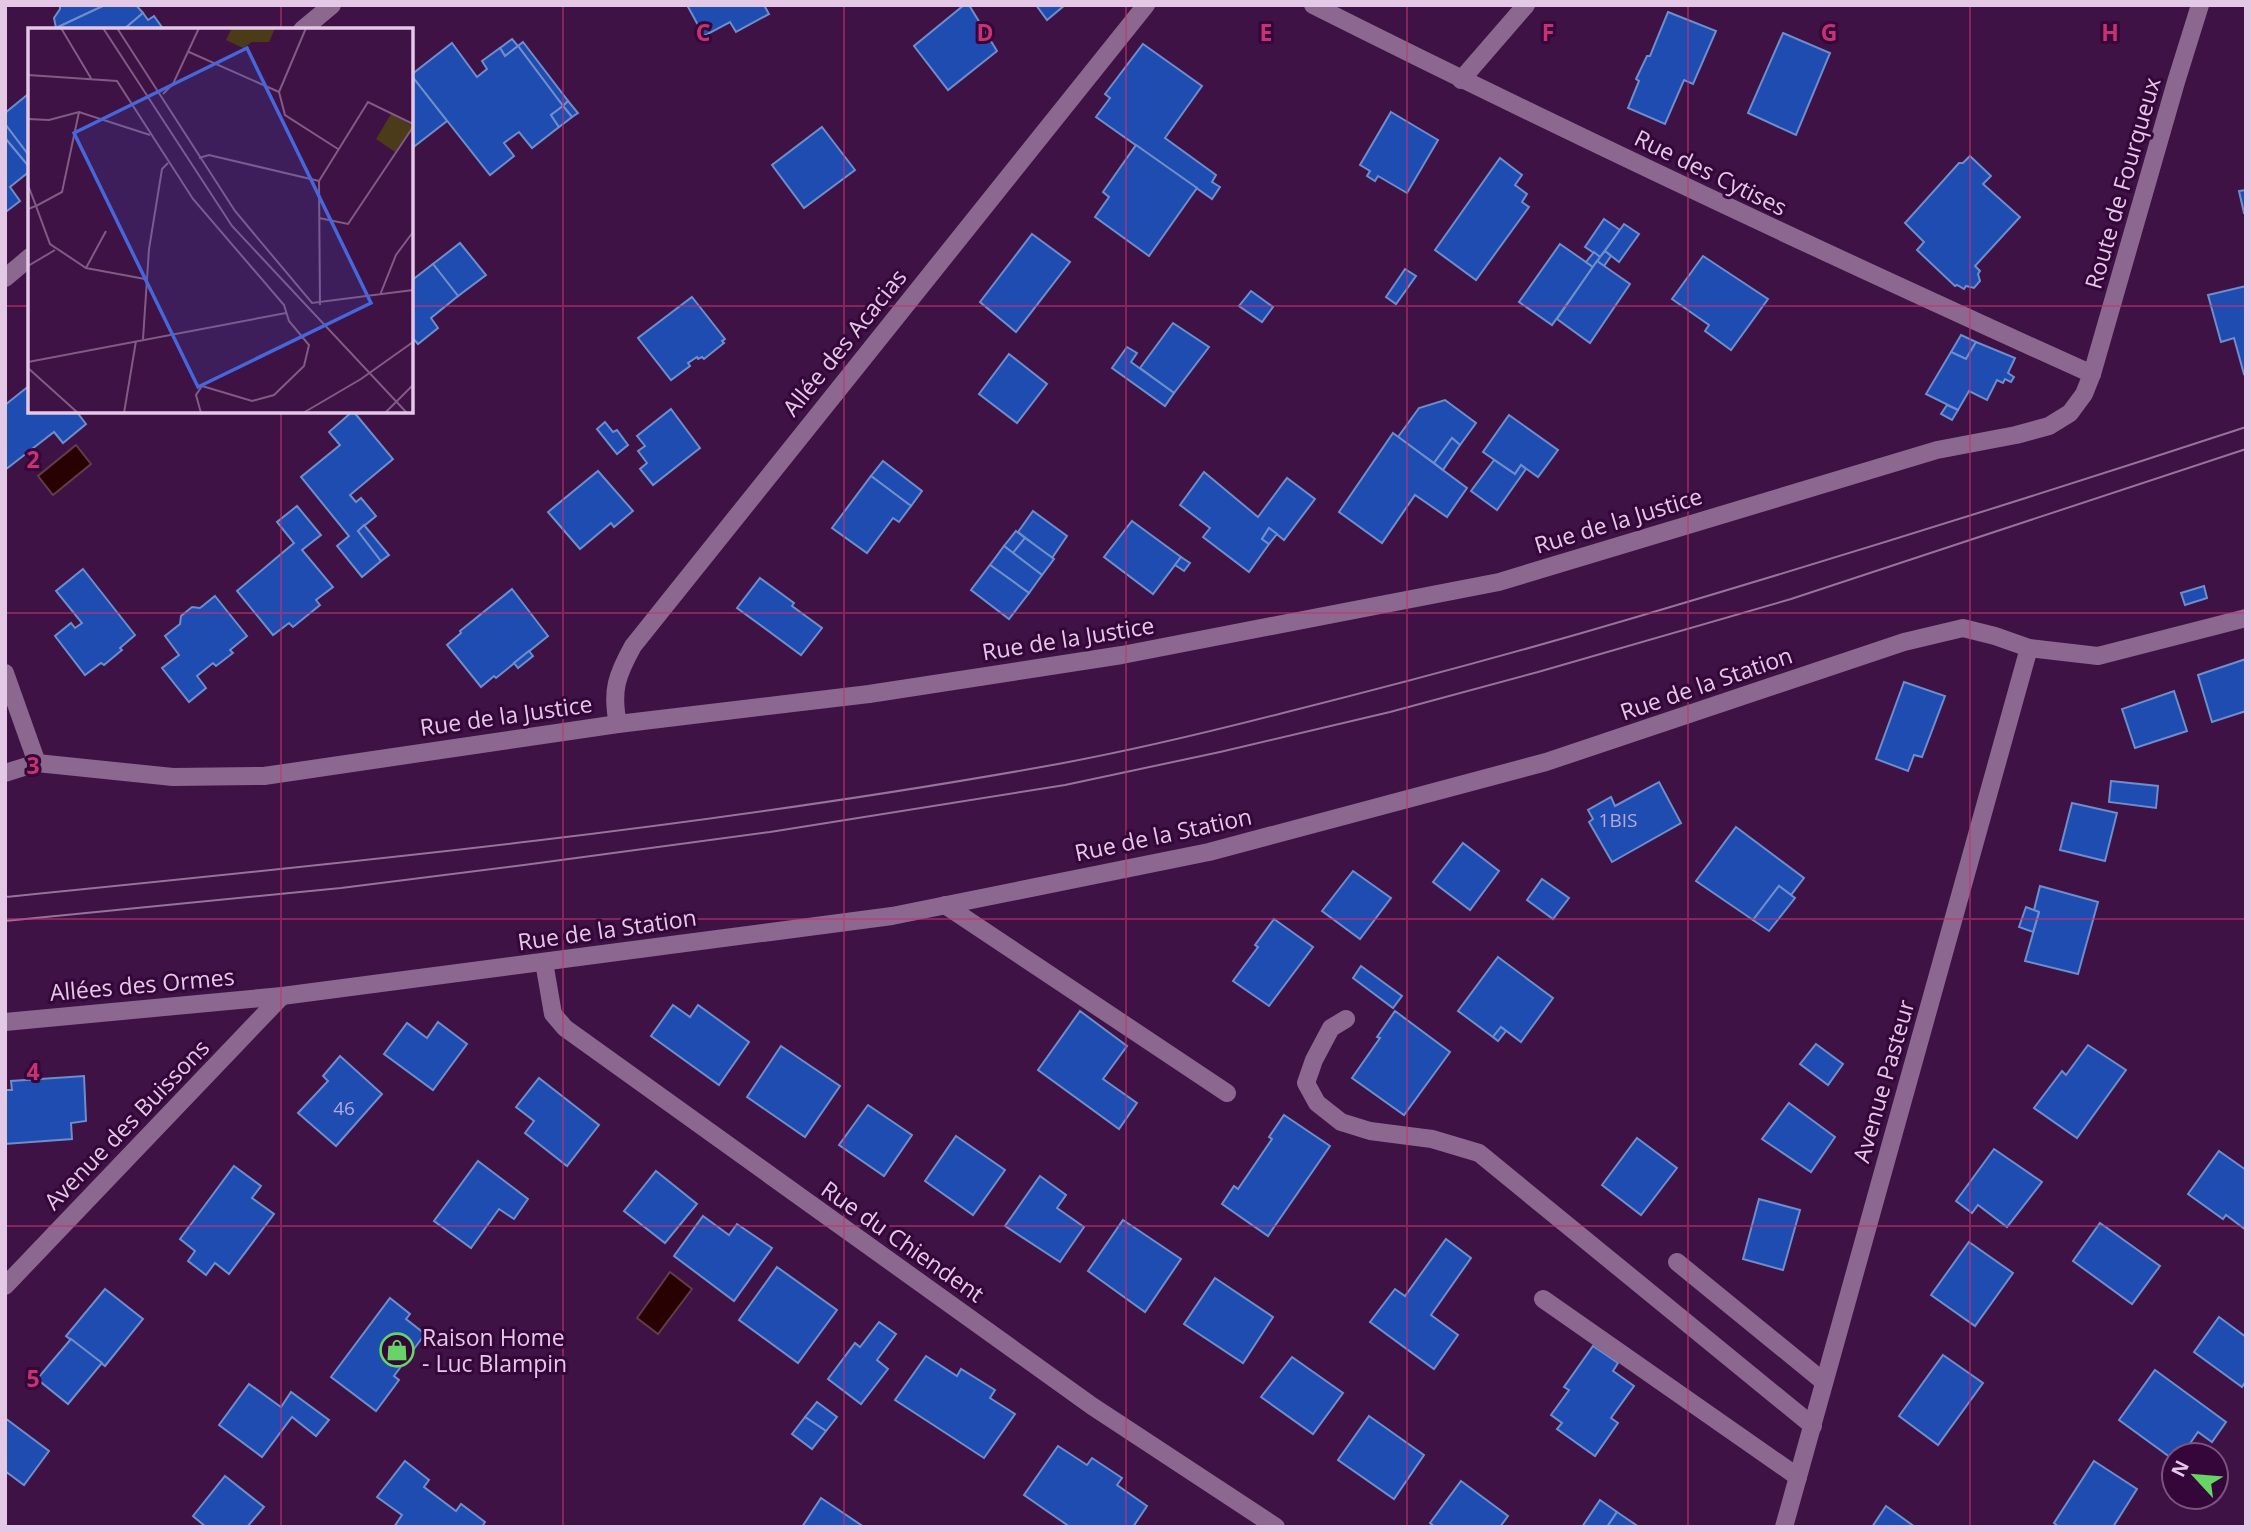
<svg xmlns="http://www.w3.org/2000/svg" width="2251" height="1532" font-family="'Open Sans',sans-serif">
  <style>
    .water { fill: #280103; stroke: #603d47; stroke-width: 2 }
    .building { fill: #1f4cb0; stroke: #6e8dcb; stroke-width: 2 }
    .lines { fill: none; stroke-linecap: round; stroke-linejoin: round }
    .minor { stroke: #8c6790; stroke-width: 18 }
    .tram { stroke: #96739a; stroke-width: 2 }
    .grid { fill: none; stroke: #c73370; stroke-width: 2; stroke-opacity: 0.55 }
    .labels { text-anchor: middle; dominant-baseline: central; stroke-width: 6; stroke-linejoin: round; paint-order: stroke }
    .number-label { font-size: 19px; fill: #b3aad9 }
    .street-label { font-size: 23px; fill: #e4c9e7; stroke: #340639 }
    .poi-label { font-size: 23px; fill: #e4c9e7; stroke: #340639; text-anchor: start }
    .inset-road { fill: none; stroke: #805b85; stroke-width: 2 }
    .view { fill: #4567db; fill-opacity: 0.15; stroke: #4567db; stroke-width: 3.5 }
    .inset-edge { fill: none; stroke: #e4c9e7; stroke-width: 3.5 }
    .grid-label { font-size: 23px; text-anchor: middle; font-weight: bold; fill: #c73370; stroke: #340639; stroke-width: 6; stroke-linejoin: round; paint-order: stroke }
  </style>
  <rect width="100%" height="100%" fill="#3e1244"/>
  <g class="water">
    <path d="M76,445l15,19 -38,31 -15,-19z"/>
    <path d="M670,1272l22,17 -34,45 -21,-16z"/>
  </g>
  <g class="building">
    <path d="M60,5h45l-49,23 -2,-10 6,-9z"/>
    <path d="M105,5h31l7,8 -20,17h-66l-1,-2z"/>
    <path d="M687,5h77l5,9 -33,18 -6,-10 -26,14z"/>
    <path d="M969,5l28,46 -49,39 -34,-44 50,-41z"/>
    <path d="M1036,5h29l-18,15z"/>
    <path d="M1668,12l48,19 -23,53 -9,-4 -19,44 -37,-16 11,-27 -3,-2 11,-23h3z"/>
    <path d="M143,13l5,7 6,-4 10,14h-41z"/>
    <path d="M1783,33l47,20 -34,82 -48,-22z"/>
    <path d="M512,39l6,7 -13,10 -5,-8z"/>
    <path d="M523,42l45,59 -5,5 -45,-60z"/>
    <path d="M452,43l25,34 10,-8 -5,-8 18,-13 5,8 13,-10 45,60 -12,9 8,12 -27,21 -13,-16 -15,11 10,13 -24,19 -79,-100z"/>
    <path d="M1143,44l59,42 -37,52 51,37 -4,7 8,5 -8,12 -116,-82 14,-19 -5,-4z"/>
    <path d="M411,75l36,46 -36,28z"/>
    <path d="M27,95l3,3v59l-25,-33v-11z"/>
    <path d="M568,101l10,12 -6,4 -9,-11z"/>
    <path d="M563,106l9,11 -13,10 -8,-12z"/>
    <path d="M1391,112l47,28 -31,53 -29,-17 -3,5 -8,-5 3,-5 -10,-6z"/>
    <path d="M5,124l25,33v11l-25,-30z"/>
    <path d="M822,127l33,43 -51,38 -32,-43z"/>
    <path d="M5,138l25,30v3l-20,16 10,14 -13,10 -2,-2z"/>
    <path d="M1136,145l61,43 -48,68 -54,-39 14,-20 -6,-5z"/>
    <path d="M1970,156l21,20 -8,8 37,33 -45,49 5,5 -2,3 2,7 -6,7 -8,-2 -2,3 -7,-4 -2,1 -38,-36 7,-8 -19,-19 54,-60h4z"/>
    <path d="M1500,158l22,17 -7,10 12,9 -5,8 7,5 -53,73 -41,-30z"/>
    <path d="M2246,190v23h-2l-5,-22z"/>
    <path d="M1604,219l16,11 -20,27 -15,-10z"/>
    <path d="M1624,224l15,10 -20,28 -14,-11z"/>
    <path d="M1032,234l38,28 -54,70 -36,-30z"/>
    <path d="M460,243l26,32 -28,21 -25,-32z"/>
    <path d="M1560,244l33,23 -41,58 -33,-23z"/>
    <path d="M1605,251l6,5 -7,10 -7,-5z"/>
    <path d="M1594,252l6,5 -7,10 -7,-5z"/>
    <path d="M1703,256l65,43 -37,51 -26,-19 4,-6 -37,-26z"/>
    <path d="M1597,261l33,23 -40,59 -33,-24z"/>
    <path d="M433,264l25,32 -27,22 7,10 -20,16 -7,-8v-55z"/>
    <path d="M1405,269l11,7 -20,28 -10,-7z"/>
    <path d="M2246,286v87l-2,1 -10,-36 -13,4 -13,-47z"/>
    <path d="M1251,291l22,16 -11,15 -23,-16z"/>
    <path d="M692,297l33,42 -3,2 2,2 -20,16 -2,-2 -4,2 -1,-2 -9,6 2,3 -19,14 -33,-42z"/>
    <path d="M1173,323l36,24 -35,46 -34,-25z"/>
    <path d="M1961,335l15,7 -10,17 -15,-7z"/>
    <path d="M1976,342l39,16 -7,15 6,4 -3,5 -6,-3 -2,4 -6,-3 -10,20 -18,-9 -11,19 -32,-16 25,-42 15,7z"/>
    <path d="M1127,347l10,6 -6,9 43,31 -9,13 -53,-38z"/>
    <path d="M1009,354l38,30 -30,39 -38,-29z"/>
    <path d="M30,385v26h46l10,13 -23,19 -9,-11 -49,38v-65z"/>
    <path d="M1445,400l31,23 -16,22 -8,-7 -18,25 -36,-26 21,-29z"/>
    <path d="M1947,405l11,5 -6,10 -11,-6z"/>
    <path d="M671,409l29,39 -47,37 -13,-16 7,-6 -9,-12 7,-5 -8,-10z"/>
    <path d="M353,411l40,48 -43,36 6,7 5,-4 15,18 -18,15 23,30 -19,16 -25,-31 12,-10 -48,-59 39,-32 -11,-13z"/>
    <path d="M1509,415l49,35 -20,27 -17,-12 -6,9 -32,-22z"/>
    <path d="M605,422l8,10 4,-2 11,15 -11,9 -20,-25z"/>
    <path d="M1393,433l74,55 -20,29 -32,-22 -33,48 -43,-31z"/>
    <path d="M1452,438l8,7 -17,25 -9,-7z"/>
    <path d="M1494,460l21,14 6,-9 5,4 -29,41 -26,-19z"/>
    <path d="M883,461l39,30 -11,15 -40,-30z"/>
    <path d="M598,471l35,40 -19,16 -3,-4 -31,26 -32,-37z"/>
    <path d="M1204,472l54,45 29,-39 28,21 -31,41 -15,-12 -7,11 7,5 -20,28 -46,-35 7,-9 -30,-23z"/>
    <path d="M871,476l40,30 -12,16 -6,-4 -26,35 -35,-25z"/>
    <path d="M297,506l24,29 -19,15 31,37 -17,13 4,5 -27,22 -4,-4 -16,12 -36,-44 57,-48 -17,-21z"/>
    <path d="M1033,511l34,25 -15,22 -34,-26z"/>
    <path d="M1132,521l49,36 -28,37 -49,-37z"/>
    <path d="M364,525l25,30 -8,6 -23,-30z"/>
    <path d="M1269,528l8,6 -8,10 -7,-5z"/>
    <path d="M1016,531l9,7 -12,15 -9,-7z"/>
    <path d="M1025,538l29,21 -12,16 -29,-22z"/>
    <path d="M1004,546l38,29 -13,18 -39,-28z"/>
    <path d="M1181,557l9,6 -6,8 -9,-6z"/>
    <path d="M990,565l39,28 -20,26 -38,-29z"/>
    <path d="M83,569l52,66 -15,13 2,2 -18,15 -3,-2 -16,12 -30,-39 16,-13 4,5 7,-5 -26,-32z"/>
    <path d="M760,578l34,25 -2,3 30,22 -21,27 -64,-47z"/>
    <path d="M2204,586l3,12 -22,7 -4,-12z"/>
    <path d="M512,589l36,47 -52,42 -2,-2 -13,11 -34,-42 14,-12 -1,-2z"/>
    <path d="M215,596l32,40 -17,14 3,3 -17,13 -3,-3 -16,13 9,12 -17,14 -27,-34 17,-13 -14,-19 15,-12 1,-8 11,-9 8,1z"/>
    <path d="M529,651l4,5 -15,12 -4,-5z"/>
    <path d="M2246,659v52l-34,11 -14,-47z"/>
    <path d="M1904,682l41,14 -23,61 -8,-2 -6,16 -32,-12z"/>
    <path d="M2174,691l13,40 -52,17 -13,-39z"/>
    <path d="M2111,781l47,5 -2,22 -47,-6z"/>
    <path d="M1659,782l22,41 -69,39 -23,-40 4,-3 -5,-9 23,-13 4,9z"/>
    <path d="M2072,803l45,10 -12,48 -45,-11z"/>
    <path d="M1736,827l68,51 -13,17 -12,-9 -26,34 -57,-39z"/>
    <path d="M1463,843l36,28 -29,39 -37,-28z"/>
    <path d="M1353,871l38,27 -31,41 -38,-28z"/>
    <path d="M1542,879l27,19 -16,21 -26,-19z"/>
    <path d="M1779,886l16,12 -26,33 -16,-11z"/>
    <path d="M2040,886l58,16 -20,72 -53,-13 14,-49 -5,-2z"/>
    <path d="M2026,907l13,5 -6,20 -14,-5z"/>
    <path d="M1274,919l39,28 -44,59 -36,-25 25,-34 -3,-2z"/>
    <path d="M1498,957l55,41 -32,44 -20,-15 -8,10 -35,-26z"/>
    <path d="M1361,966l41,30 -9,12 -40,-30z"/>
    <path d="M673,1005l17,12 8,-12 51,37 -30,43 -68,-49z"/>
    <path d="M1080,1011l47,35 -24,33 34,24 -18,26 -81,-59z"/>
    <path d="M1395,1011l55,41 -46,63 -52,-37 28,-40 -3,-1z"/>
    <path d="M438,1022l29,22 -34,46 -49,-36 23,-31 20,15z"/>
    <path d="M1501,1027l5,4 -8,10 -5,-4z"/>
    <path d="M1816,1044l27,20 -15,21 -28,-21z"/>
    <path d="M2088,1045l38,25 -49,68 -43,-30 28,-37 4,4z"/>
    <path d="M781,1046l59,40 -35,51 -58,-40z"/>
    <path d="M340,1056l42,38 -46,52 -38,-33 30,-32 -5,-5z"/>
    <path d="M84,1076l2,45 -15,2 1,16 -67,5v-54h7l-1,-9z"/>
    <path d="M539,1078l60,47 -32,41 -42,-33 9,-12 -18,-14z"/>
    <path d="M1789,1103l46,34 -24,35 -49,-33z"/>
    <path d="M868,1105l44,30 -28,41 -45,-31z"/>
    <path d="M1284,1115l46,31 -62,90 -46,-32 12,-18 4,3 34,-50 -3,-2z"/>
    <path d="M956,1136l49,34 -32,45 -48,-34z"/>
    <path d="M1637,1138l40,30 -36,47 -39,-30z"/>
    <path d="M1994,1149l48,33 -35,45 -29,-22 -6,8 -16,-12z"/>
    <path d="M2219,1151l27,19v60l-20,-15 -3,4 -35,-25z"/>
    <path d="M478,1161l50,38 -14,20 -15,-10 -28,39 -37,-27z"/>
    <path d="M234,1166l27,20 -9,12 22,16 -45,60 -14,-11 -9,12 -18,-14 7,-10 -15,-12z"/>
    <path d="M656,1171l41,33 -32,39 -41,-32z"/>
    <path d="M1040,1176l26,19 -9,13 27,19 -24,35 -55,-36z"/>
    <path d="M1759,1199l41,11 -17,60 -40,-11z"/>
    <path d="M703,1216l26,19 8,-11 35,24 -38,53 -60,-45z"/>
    <path d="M1123,1220l58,39 -36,53 -57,-41z"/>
    <path d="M2100,1223l60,43 -28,38 -59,-43z"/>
    <path d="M1446,1239l25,19 -40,57 27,20 -24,34 -64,-47 25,-33 10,7z"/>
    <path d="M1969,1242l44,31 -38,53 -44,-31z"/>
    <path d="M777,1267l60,43 -39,53 -59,-43z"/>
    <path d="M1215,1278l58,39 -30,46 -59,-39z"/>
    <path d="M105,1289l38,30 -38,47 -39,-30z"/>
    <path d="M390,1298l20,16 -4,5 19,15 -31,42 5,4 -23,31 -45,-34z"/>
    <path d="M2219,1317l27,20v44l-4,6 -48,-35z"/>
    <path d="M879,1322l17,12 -19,26 11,9 -27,35 -33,-25 27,-36 5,4z"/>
    <path d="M71,1339l31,24 -34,41 -31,-25z"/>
    <path d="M1593,1346l25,17 -5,8 21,15 -23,32 7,5 -23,33 -38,-27 5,-6 -11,-8 18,-25 -5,-3z"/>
    <path d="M1943,1355l40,28 -45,62 -39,-29z"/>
    <path d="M926,1356l31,20 4,-7 34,21 -5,8 25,16 -31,44 -89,-58z"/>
    <path d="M1292,1357l51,36 -30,41 -52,-37z"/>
    <path d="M2155,1370l71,52 -14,20 -14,-10 -16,23h-8v5l-55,-40z"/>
    <path d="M249,1384l32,23 10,-15 38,28 -13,16 -24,-19 -30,40 -43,-32z"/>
    <path d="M817,1402l20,15 -11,14 -21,-14z"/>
    <path d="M1369,1416l55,39 -30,44 -56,-39z"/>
    <path d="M805,1417l21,14 -14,18 -20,-15z"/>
    <path d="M5,1418l44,33 -25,34 -19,-14z"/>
    <path d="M1058,1446l29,19 5,-7 30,20 -5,7 30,21 -14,21h-63l-46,-32z"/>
    <path d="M405,1461l24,19 -5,7 32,24 5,-7 24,18 -3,5h-88l8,-12 -25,-18z"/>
    <path d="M2094,1461l43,28 -24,38h-54l-5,-4z"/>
    <path d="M225,1476l39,31 -17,20h-41l-13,-11z"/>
    <path d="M1461,1481l47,35 -8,11h-65l-5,-4z"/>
    <path d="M821,1498l43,29h-62z"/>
    <path d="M1600,1500l17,12 -10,15h-25z"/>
    <path d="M1886,1506l29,21h-43z"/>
    <path d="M1617,1512l22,15h-32z"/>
  </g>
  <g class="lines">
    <g class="minor">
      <path d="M1313,5c257,129 517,251 779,369"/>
      <path d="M302,30l30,-25"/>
      <path d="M1461,80l65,-75"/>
      <path d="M5,278l25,-21"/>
      <path d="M5,673l32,90"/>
      <path d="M618,724c-7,-34 -1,-49 15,-78l513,-641"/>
      <path d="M5,773l32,-10 136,14 91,-1 354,-52 251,-30 253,-39 377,-73 438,-132 79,-15 33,-9 21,-13 14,-19 8,-20 84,-292 24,-77"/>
      <path d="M945,905l282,188"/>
      <path d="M544,962l9,52 12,14 527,378 184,121"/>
      <path d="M1346,1019l-15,9 -17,32 -8,23 11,20 24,19 29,9 62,8 47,14 334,273"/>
      <path d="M5,1022l277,-26 610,-80 317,-64 337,-90 358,-120 59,-14 32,8 34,12 69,8 148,-38"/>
      <path d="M1677,1262l147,120"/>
      <path d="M5,1286l277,-290"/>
      <path d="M1543,1299l255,178"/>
      <path d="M1784,1527l245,-879"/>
    </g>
    <g class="tram">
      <path d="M5,897c352,-35 705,-70 1053,-133 76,-14 151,-32 225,-51 120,-30 239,-62 357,-97 203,-60 405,-123 606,-189"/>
      <path d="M5,921l336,-33 183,-23 246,-33 295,-47 155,-33 170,-40 148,-40 253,-73 455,-150"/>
    </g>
  </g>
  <path class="grid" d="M281,5v25M563,5v1522M844,5v1522M1126,5v1522M1407,5v1522M1688,5v1522M1970,5v1522M5,306h25M411,306h1835M281,411v1116M5,613h2241M5,919h2241M5,1226h2241"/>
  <defs>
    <symbol id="shop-ring" viewBox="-11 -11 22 22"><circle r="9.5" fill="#340639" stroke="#68d465" stroke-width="1.5"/><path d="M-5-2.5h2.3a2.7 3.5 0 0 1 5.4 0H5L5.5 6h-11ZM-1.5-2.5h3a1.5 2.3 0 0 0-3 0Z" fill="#68d465"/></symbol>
  </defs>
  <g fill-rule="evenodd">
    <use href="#shop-ring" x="378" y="1331" width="38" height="38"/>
  </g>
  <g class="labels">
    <g class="number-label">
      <text x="1618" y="820">1BIS</text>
      <text x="344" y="1108">46</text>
    </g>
    <g class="street-label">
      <text transform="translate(1711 172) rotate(26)">Rue des Cytises</text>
      <text transform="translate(2122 183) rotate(-74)">Route de Fourqueux</text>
      <text transform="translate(844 342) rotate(-51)">Allée des Acacias</text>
      <text transform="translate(1618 520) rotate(-17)">Rue de la Justice</text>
      <text transform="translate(1068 638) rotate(-9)">Rue de la Justice</text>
      <text transform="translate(1706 683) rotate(-19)">Rue de la Station</text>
      <text transform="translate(506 715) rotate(-8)">Rue de la Justice</text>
      <text transform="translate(1163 834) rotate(-12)">Rue de la Station</text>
      <text transform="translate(607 929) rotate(-8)">Rue de la Station</text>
      <text transform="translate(142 984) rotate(-5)">Allées des Ormes</text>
      <text transform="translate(1883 1081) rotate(-74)">Avenue Pasteur</text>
      <text transform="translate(126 1124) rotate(-46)">Avenue des Buissons</text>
      <text transform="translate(903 1241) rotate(35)">Rue du Chiendent</text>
    </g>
    <g class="poi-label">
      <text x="422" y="1337">Raison Home<tspan x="422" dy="26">- Luc Blampin</tspan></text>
    </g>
  </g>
  <g transform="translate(28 28)">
    <rect width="385" height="385" fill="#3e1244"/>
    <path d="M204,0h43l-6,14h-17l-9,6 -17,-8zM363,86l22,12 -18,26 -19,-13z" fill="#4c3b18"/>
    <path class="inset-road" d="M33,0l31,52M75,0l129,198 175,187M89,0l118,183 77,92 101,-13M161,24l90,40M0,47l89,6 76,118 91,106 5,16 20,24 -5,21 -30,29 -22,6 -50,-15 -6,9 5,18M251,64l6,23 53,34M251,64l27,-64M135,66l10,-10 26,-56M51,84l-17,80 -26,14 14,38 36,24 59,11M0,91l21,1 30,-8 71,23M171,130l10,-3 110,26M0,157l8,21 -8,3M291,190l29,6 65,-97M0,238l27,-16M58,240l20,-37M352,267l16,-40 17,-23M292,277l-1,-124 49,-79 45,22M115,311l6,-90 13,-80 6,-6M0,334l258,-49M0,340l50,45M96,385l12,-72M275,385l58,-34 52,-37M357,385l28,-28"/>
    <path class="view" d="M219,20l124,255 -173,84 -124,-254z"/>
    <rect width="385" height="385" class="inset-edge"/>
  </g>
  <g class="grid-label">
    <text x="703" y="41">C</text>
    <text x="985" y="41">D</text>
    <text x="1266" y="41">E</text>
    <text x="1548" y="41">F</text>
    <text x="1829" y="41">G</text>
    <text x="2110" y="41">H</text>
    <text x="33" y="468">2</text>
    <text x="33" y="774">3</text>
    <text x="33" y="1080">4</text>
    <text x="33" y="1387">5</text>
  </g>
  <rect width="2251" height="1532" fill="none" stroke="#e4c9e7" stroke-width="14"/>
  <g transform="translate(2195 1476) rotate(296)"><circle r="33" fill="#340639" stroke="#7a547f" stroke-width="2"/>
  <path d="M0-5L12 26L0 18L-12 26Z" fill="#68d465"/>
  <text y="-10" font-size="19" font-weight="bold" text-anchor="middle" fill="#e4c9e7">N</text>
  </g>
</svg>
